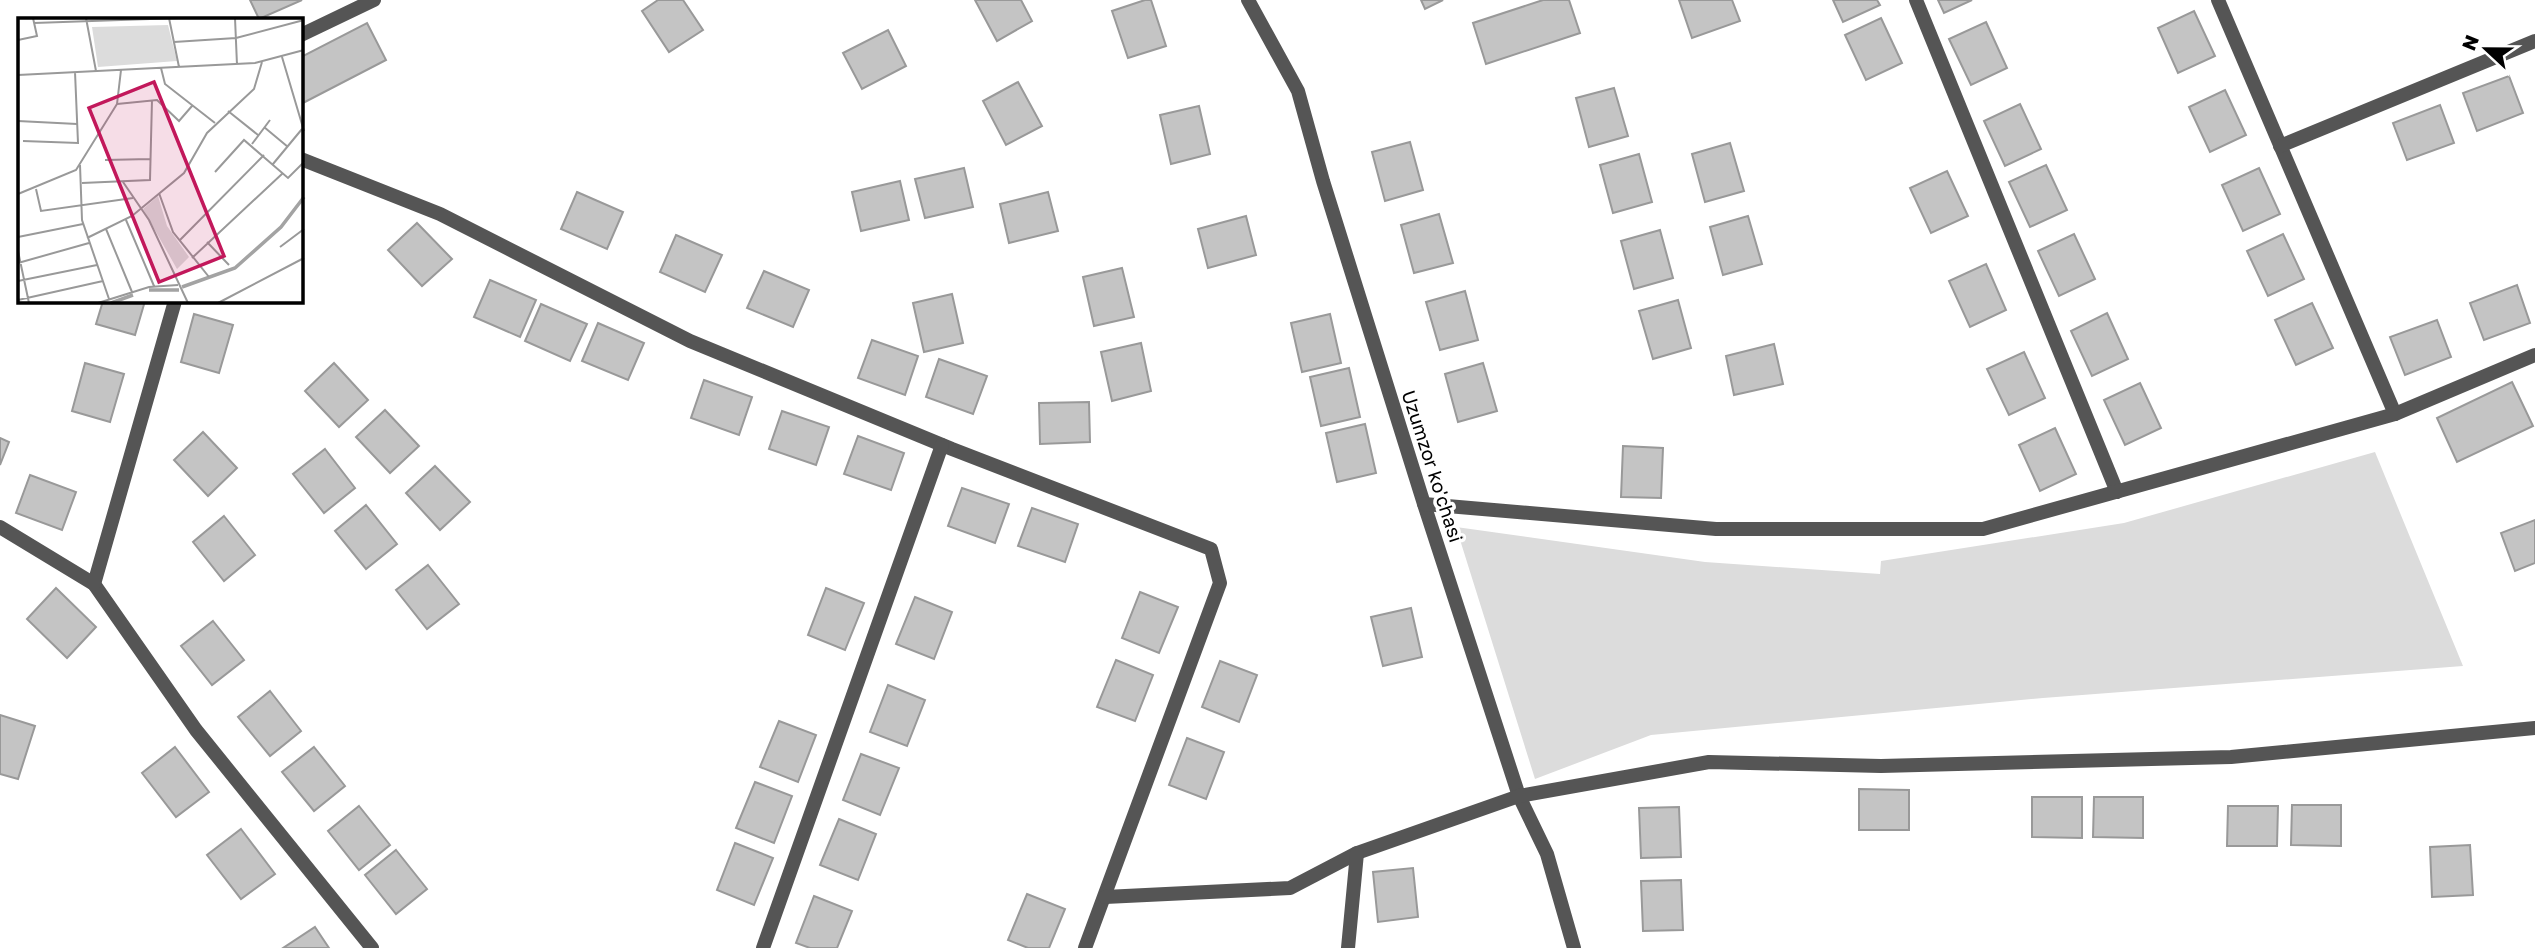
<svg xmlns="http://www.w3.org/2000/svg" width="2535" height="948" font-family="'Golos Text',sans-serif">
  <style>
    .green { fill: #dcdcdc }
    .building { fill: #c4c4c4; stroke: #999; stroke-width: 2 }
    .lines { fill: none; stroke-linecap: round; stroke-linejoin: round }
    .minor { stroke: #555; stroke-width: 14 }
    .labels { text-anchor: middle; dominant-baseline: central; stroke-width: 7; stroke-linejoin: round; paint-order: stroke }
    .street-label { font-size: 19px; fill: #000; stroke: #fff }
    .inset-river { fill: none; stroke: #a3a3a3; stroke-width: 3.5 }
    .inset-road { fill: none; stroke: #999; stroke-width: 2 }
    .view { fill: #c2185b; fill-opacity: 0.15; stroke: #c2185b; stroke-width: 3.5 }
    .inset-edge { fill: none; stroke: #000; stroke-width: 3.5 }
  </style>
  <rect width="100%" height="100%" fill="#fff"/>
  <path class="green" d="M2375,452l88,214 -420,32 -392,37 -116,44 -79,-252 249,35 175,12 1,-13 243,-38z"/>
  <g class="building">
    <path d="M250,0h52l-43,19z"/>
    <path d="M658,0h25l20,30 -34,22 -27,-41z"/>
    <path d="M975,0h46l11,21 -35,20z"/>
    <path d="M1145,0h6l15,46 -38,12 -16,-47z"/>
    <path d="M1421,0h22l-18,9z"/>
    <path d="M1543,0h26l11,33 -94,31 -13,-41z"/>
    <path d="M1679,0h53l8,21 -48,17z"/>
    <path d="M1833,0h44l3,5 -37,17z"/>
    <path d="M1938,0h34l-28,13z"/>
    <path d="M2194,11l21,45 -37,17 -20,-45z"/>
    <path d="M1881,18l21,45 -36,17 -21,-45z"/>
    <path d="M1986,22l21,46 -36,17 -22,-46z"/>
    <path d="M367,23l19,37 -85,44v-47z"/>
    <path d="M888,30l18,36 -44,23 -19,-36z"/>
    <path d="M2509,76l14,37 -46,18 -14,-38z"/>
    <path d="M1018,82l24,44 -36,19 -23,-44z"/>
    <path d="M1614,88l14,48 -39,11 -13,-49z"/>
    <path d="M2225,90l21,45 -36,17 -21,-45z"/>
    <path d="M2020,104l21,45 -36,17 -21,-45z"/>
    <path d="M2440,105l14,38 -47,17 -14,-37z"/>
    <path d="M1199,106l11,48 -39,10 -11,-49z"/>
    <path d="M1410,142l13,48 -38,11 -13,-49z"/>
    <path d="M1730,143l14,48 -39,11 -13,-48z"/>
    <path d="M1639,154l13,48 -39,11 -13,-48z"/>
    <path d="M2046,165l21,45 -37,17 -21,-45z"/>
    <path d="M964,168l9,39 -48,11 -10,-39z"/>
    <path d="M2259,168l21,46 -37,17 -21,-46z"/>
    <path d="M1947,171l21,45 -37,17 -21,-45z"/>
    <path d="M900,181l9,39 -48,11 -9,-39z"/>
    <path d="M577,192l46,20 -16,37 -46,-20z"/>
    <path d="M1048,192l10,39 -49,12 -9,-39z"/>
    <path d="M1439,214l14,49 -39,10 -13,-48z"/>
    <path d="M1246,216l10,39 -48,13 -10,-39z"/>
    <path d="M1748,216l14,48 -39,11 -13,-48z"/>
    <path d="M417,223l35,36 -30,27 -34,-36z"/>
    <path d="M1660,230l13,48 -39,11 -13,-48z"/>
    <path d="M2074,234l21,45 -36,17 -21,-45z"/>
    <path d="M2283,234l21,45 -36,17 -21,-45z"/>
    <path d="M676,235l46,20 -17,37 -45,-20z"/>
    <path d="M1986,264l20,46 -36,17 -21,-46z"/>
    <path d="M1122,268l12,49 -40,9 -11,-49z"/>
    <path d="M764,271l45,19 -16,37 -46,-19z"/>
    <path d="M490,280l46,20 -16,37 -46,-20z"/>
    <path d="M2517,285l13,38 -46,17 -14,-37z"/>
    <path d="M1465,291l13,49 -38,10 -14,-48z"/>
    <path d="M952,294l11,49 -39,9 -11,-49z"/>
    <path d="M1678,300l13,48 -38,11 -14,-48z"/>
    <path d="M103,301h42l-10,34 -39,-11z"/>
    <path d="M2312,303l21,45 -37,17 -21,-45z"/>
    <path d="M541,304l46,20 -17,37 -45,-20z"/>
    <path d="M2107,313l21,46 -36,17 -21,-45z"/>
    <path d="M194,314l39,11 -14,48 -38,-11z"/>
    <path d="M1330,314l11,49 -39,9 -11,-49z"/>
    <path d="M2437,320l14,37 -46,18 -15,-38z"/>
    <path d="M598,323l46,20 -16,37 -46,-19z"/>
    <path d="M872,340l46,16 -13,39 -47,-17z"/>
    <path d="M1141,343l10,48 -39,10 -11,-49z"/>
    <path d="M1774,344l9,40 -49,11 -8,-39z"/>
    <path d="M2024,352l21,46 -36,17 -22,-46z"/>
    <path d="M939,359l48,17 -14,38 -47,-17z"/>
    <path d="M85,363l39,11 -14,48 -38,-11z"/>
    <path d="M334,363l34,37 -29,27 -34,-36z"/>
    <path d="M1483,363l14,48 -39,11 -13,-48z"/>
    <path d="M1349,368l11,49 -39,9 -11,-49z"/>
    <path d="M704,380l48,17 -13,38 -48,-17z"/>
    <path d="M2512,382l21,44 -76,36 -20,-44z"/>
    <path d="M2140,383l21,45 -36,17 -21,-45z"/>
    <path d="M1089,402l1,40 -50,2 -1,-41z"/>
    <path d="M385,410l34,36 -29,27 -34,-36z"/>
    <path d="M782,411l47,16 -13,38 -47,-16z"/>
    <path d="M1365,424l11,49 -39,9 -11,-49z"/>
    <path d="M2055,428l21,46 -36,17 -21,-46z"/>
    <path d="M203,432l34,36 -29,28 -34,-36z"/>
    <path d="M858,436l46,17 -13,37 -47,-16z"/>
    <path d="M0,438l9,4 -9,23z"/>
    <path d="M1623,446l40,2 -2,50 -40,-1z"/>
    <path d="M325,449l30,39 -31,25 -31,-39z"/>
    <path d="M435,466l35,36 -30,28 -34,-37z"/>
    <path d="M30,475l46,17 -14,38 -46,-17z"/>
    <path d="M962,488l47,16 -14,39 -47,-17z"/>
    <path d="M366,505l31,39 -31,25 -31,-38z"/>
    <path d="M1032,508l46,16 -13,38 -47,-16z"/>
    <path d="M224,516l31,39 -31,26 -31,-39z"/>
    <path d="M2535,520v43l-20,8 -14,-38z"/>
    <path d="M428,565l31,39 -32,25 -31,-39z"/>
    <path d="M56,588l40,39 -29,31 -40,-39z"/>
    <path d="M826,588l38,15 -19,47 -37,-15z"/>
    <path d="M1140,592l38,15 -19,46 -37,-15z"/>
    <path d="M915,597l37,15 -18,47 -38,-15z"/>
    <path d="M1411,608l11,49 -39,9 -12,-49z"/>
    <path d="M213,621l31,39 -32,25 -31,-39z"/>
    <path d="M1116,660l37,15 -18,46 -38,-14z"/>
    <path d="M1220,661l37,14 -18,47 -37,-15z"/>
    <path d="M888,685l37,15 -18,46 -37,-14z"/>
    <path d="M270,691l31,40 -31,25 -32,-39z"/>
    <path d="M0,715l35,11 -17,53 -18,-5z"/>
    <path d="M779,721l37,14 -18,47 -38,-15z"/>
    <path d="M1187,738l37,14 -18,47 -37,-14z"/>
    <path d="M175,747l34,45 -33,25 -34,-44z"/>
    <path d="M314,747l31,39 -31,25 -32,-39z"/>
    <path d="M861,754l38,14 -19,47 -37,-15z"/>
    <path d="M755,782l37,14 -18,47 -38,-15z"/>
    <path d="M1859,789l50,1v40h-50z"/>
    <path d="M2032,797h50v41l-50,-1z"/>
    <path d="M2094,797h49v41l-50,-1z"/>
    <path d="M2292,805h49v41l-50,-1z"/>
    <path d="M359,806l31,39 -31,25 -31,-39z"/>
    <path d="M2228,806h50l-1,40h-50z"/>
    <path d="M1679,807l2,50 -40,1 -2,-50z"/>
    <path d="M839,819l37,15 -18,46 -38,-15z"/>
    <path d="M241,829l34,45 -34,25 -34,-44z"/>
    <path d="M735,843l38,15 -19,47 -37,-15z"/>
    <path d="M2470,845l3,50 -41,2 -2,-50z"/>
    <path d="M396,850l31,39 -31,25 -31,-39z"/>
    <path d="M1413,868l5,49 -40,5 -5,-50z"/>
    <path d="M1681,880l2,50 -40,1 -2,-50z"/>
    <path d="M1027,894l38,15 -16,39h-21l-20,-8z"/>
    <path d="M814,896l38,15 -15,37h-27l-14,-5z"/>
    <path d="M315,927l14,21h-46z"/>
  </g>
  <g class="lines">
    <g class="minor">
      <path d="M1248,0l50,91 25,90 101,323 95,292 28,58 27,94"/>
      <path d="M1916,0l201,492"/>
      <path d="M2218,0l177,414"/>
      <path d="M301,35l73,-35"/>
      <path d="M2280,146l255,-105"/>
      <path d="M301,159l139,55 250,127 262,108 259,100 9,34 -135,365"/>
      <path d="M1424,504l292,25h267l412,-115 140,-59"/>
      <path d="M0,527l94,57 102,146 176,218"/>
      <path d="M94,584l81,-283"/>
      <path d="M1105,897l185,-9 67,-35 162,-57 190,-34 172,4 350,-9 304,-29"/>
      <path d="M763,948l179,-503"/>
      <path d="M1348,948l9,-95"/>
    </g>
  </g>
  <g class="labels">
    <g class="street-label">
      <text transform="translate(1433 466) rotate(72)">Uzumzor ko'chasi</text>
    </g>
  </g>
  <g transform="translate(18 18)">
    <rect width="285" height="285" fill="#fff"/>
    <path d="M150,7l9,36 -79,6 -6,-40zM140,178l9,30 22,31 -12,12 -34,-60z" fill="#dcdcdc"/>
    <path class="inset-river" d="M164,269l53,-19 46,-41 23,-30M131,272h30M93,285l22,-8"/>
    <path class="inset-road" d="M68,0l10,53M151,0l10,49M217,0l2,47M16,5l145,-5M0,22l19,-4 -4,-18M156,24l62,-4 68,-18M264,39l22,74M143,50l4,16 50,39M0,57l237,-12 49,-13M99,86l40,-4 22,21 13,-15M210,93l30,24M0,103l59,3M246,109l24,20M5,123l55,2 -3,-71M234,126l18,-24M87,142l45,-1M255,146l29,-35M62,147l2,55 27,79M197,154l29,-32 44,38 16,-16M105,164l26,38 39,83M64,165l68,-3 2,-80M18,171l5,22 92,-13M141,175l14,39 36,45M0,176l58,-24 41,-66 4,-34M108,202l28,66M88,211l26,63M0,219l65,-13M69,220l45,-22 52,-43 23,-40 47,-44 8,-27M161,223l85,-86M189,224l22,23M262,229l24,-18M0,233l11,52M174,240l91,-85M0,245l71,-20M0,263l79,-16M0,282l85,-19M80,285l51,-16 29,-2M200,285l86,-45"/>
    <path class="view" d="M136,64l70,174 -65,26 -70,-174z"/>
    <rect width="285" height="285" class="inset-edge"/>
  </g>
  <g transform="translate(2486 49) rotate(292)" stroke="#ffffff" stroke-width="5" paint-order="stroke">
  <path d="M0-5L12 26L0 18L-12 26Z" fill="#000000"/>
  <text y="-10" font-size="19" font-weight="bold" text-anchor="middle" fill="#000000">N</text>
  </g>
</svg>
